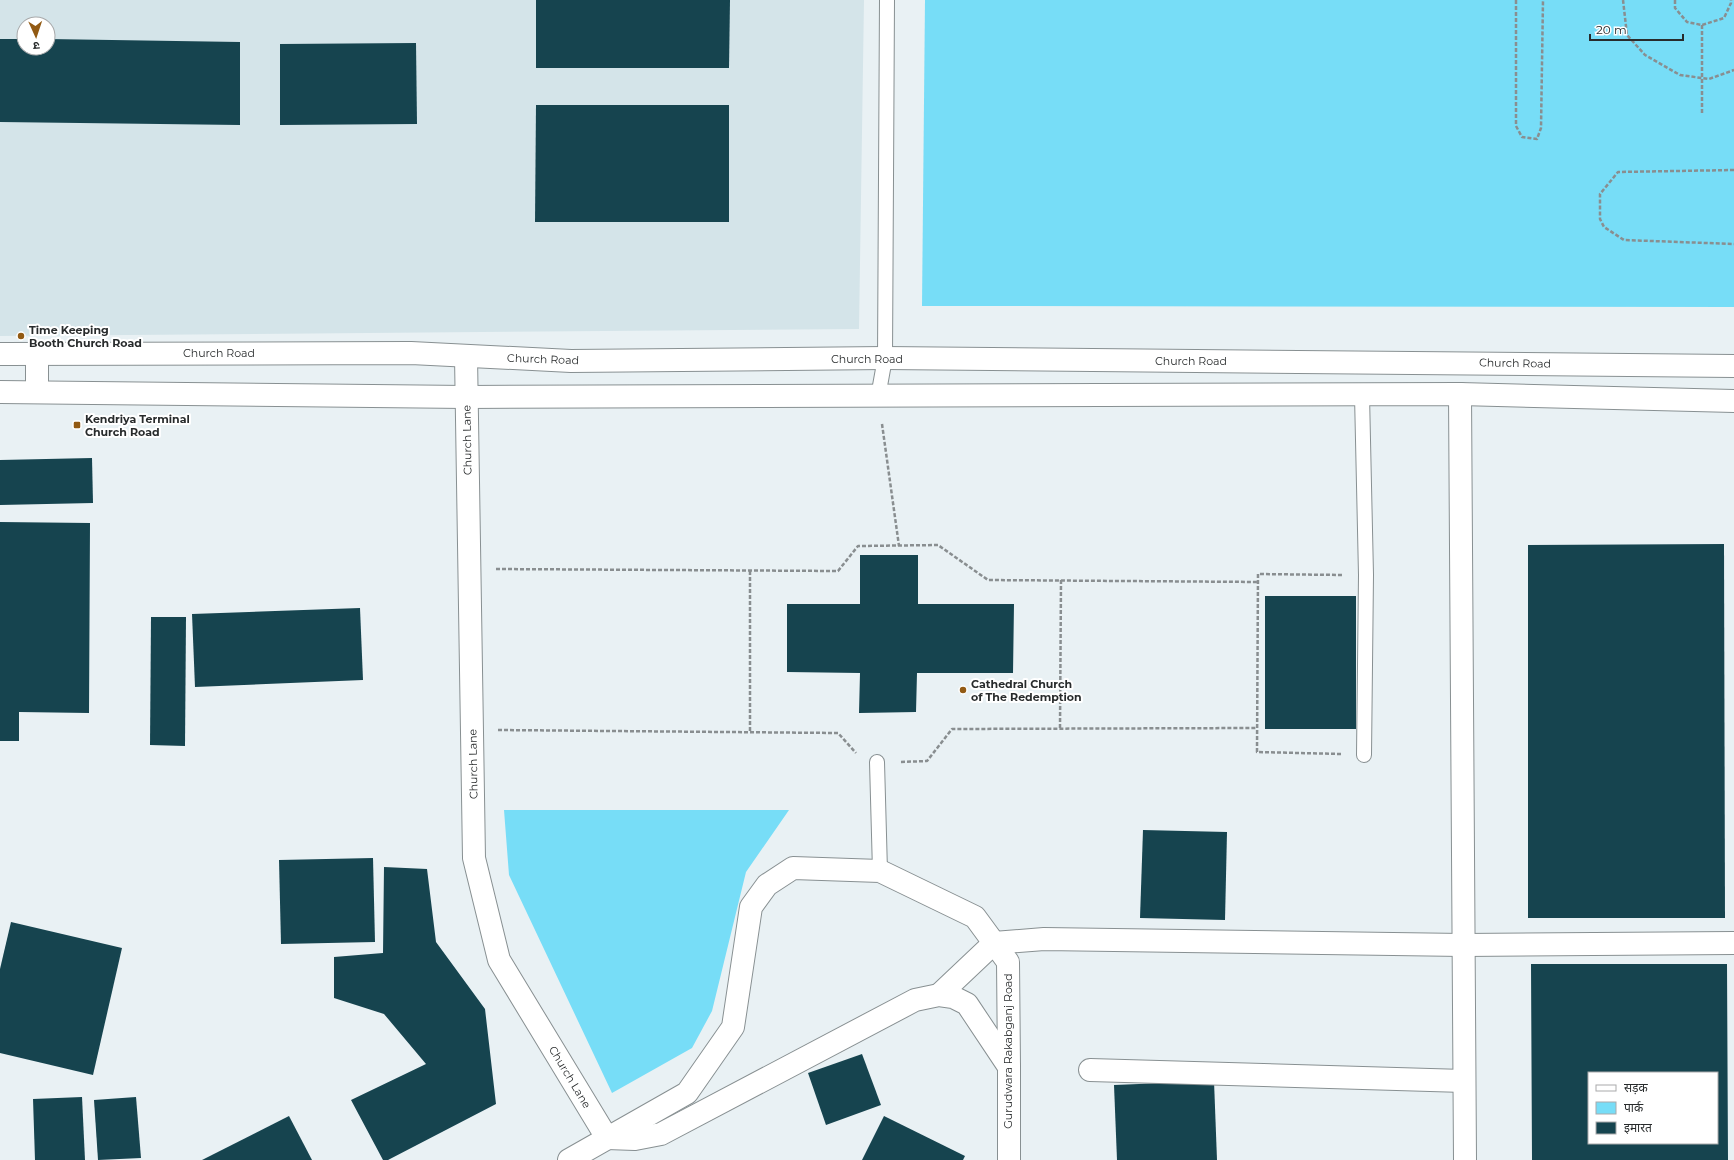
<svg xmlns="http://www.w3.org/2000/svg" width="1734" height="1160" font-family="Montserrat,'Noto Sans Devanagari',sans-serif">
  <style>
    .built { fill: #d4e4e9; fill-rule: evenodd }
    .green { fill: #77ddf7 }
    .building { fill: #16444f; fill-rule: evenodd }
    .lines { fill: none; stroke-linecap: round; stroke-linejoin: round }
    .service-casing { stroke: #889092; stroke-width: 16 }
    .minor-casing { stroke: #889092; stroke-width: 24 }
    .tertiary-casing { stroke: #889092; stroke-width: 24 }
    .path { stroke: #898e90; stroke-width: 2.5; stroke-dasharray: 4 2; stroke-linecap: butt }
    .service { stroke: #fff; stroke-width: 14 }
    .minor { stroke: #fff; stroke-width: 22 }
    .tertiary { stroke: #fff; stroke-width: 22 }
    .poi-dot { fill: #925a13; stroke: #fff; stroke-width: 1.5 }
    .labels { text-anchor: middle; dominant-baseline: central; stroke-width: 4; stroke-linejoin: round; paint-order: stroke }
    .poi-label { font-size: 11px; font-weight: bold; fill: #282b2c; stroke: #fff; text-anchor: start }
    .street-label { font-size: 11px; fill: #282b2c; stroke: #fff }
  </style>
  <rect width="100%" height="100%" fill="#e9f1f4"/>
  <path class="built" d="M0,0h864l-5,329 -859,7zM24,24h24v24h-24z"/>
  <g class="green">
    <path d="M925,0h809v307l-812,-1z"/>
    <path d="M504,810h285l-43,62 -34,139 -20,37 -80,45 -103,-218z"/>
  </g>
  <g class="building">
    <path d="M536,0h194l-1,68h-193z"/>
    <path d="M0,39h24v9h24v-9l192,3v83l-240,-3z"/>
    <path d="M416,43l1,81 -137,1v-81z"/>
    <path d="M536,105h193v117h-194z"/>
    <path d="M92,458l1,45 -93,2v-45z"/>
    <path d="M0,522l90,1 -1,190 -70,-1v29h-19z"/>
    <path d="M1724,544l1,374h-197v-373z"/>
    <path d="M860,555h58v49h96l-1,69h-96l-1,39 -57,1 1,-40 -73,-1v-68h73z"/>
    <rect x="1265" y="596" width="91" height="133"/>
    <path d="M360,608l3,72 -168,7 -3,-73z"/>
    <path d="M151,617h35l-1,129 -35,-1z"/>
    <path d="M1143,830l84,2 -2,88 -85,-2z"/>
    <path d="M373,858l2,84 -94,2 -2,-84z"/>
    <path d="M384,867l43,2 9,73 49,67 11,95 -108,56h-5l-32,-60 75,-36 -42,-50 -50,-16v-41l49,-4z"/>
    <path d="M11,922l111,26 -29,127 -93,-22v-84z"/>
    <path d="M1531,964h196l1,196h-196zM1589,1073h128v70h-128z"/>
    <path d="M862,1054l19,51 -55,20 -18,-52z"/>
    <path d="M1214,1081l3,79h-100l-3,-75z"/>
    <path d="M82,1097l3,63h-50l-2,-61z"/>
    <path d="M136,1097l5,61 -43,2 -4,-60z"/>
    <path d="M289,1116l23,44h-110z"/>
    <path d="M884,1116l81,40 -2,4h-101z"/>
  </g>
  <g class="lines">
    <defs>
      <g id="service">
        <path d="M1362,395l4,180 -2,180"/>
        <path d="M878,397l7,-39 2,-358"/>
        <path d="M877,762l3,109"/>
      </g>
      <g id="minor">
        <path d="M466,356l8,502 25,102 108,178 28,1 26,-5 254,-134 24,-5 14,2 14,7 42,63"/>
        <path d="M1460,394l5,766"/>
        <path d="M939,995l55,-52 50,-4 419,6 271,-2"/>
        <path d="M1090,1070l374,11"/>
        <path d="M569,1160l118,-67 46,-66 18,-120 16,-22 26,-17 87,3 95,46 33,45 1,105v93"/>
      </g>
      <g id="tertiary">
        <path d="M0,354l411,-1 160,8 314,-3 849,8"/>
        <path d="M37,354v37"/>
        <path d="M0,392l466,5 994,-3 274,7"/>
      </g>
    </defs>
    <use href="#service" class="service-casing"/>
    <use href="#minor" class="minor-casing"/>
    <use href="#tertiary" class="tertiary-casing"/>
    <g class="path">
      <path d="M1516,0v126l6,11 15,2 4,-11 2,-128"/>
      <path d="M1623,0l4,35 18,20 35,20 29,4 25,-9"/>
      <path d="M1675,0v8l12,14 15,3 22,-7 7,-15v-3"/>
      <path d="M1702,25v88"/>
      <path d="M1734,170l-116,2 -18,22v25l4,8 20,13 110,4"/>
      <path d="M882,424l17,122"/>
      <path d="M496,569l342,2 20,-25 80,-1 50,35 270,2"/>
      <path d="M1060,728l1,-148"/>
      <path d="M498,730l340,3 18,20"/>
      <path d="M750,731v-160"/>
      <path d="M1341,754l-84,-2 1,-178 85,1"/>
      <path d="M901,762l26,-1 25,-32 305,-1"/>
    </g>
    <use href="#service" class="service"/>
    <use href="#minor" class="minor"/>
    <use href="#tertiary" class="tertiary"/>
  </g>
  <g class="poi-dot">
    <circle cx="21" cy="336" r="4"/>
    <rect x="73" y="421" width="8" height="8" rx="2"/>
    <circle cx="963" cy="690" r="4"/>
  </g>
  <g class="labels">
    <g class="poi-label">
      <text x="29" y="330">Time Keeping<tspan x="29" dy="13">Booth Church Road</tspan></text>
      <text x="85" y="419">Kendriya Terminal<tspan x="85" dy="13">Church Road</tspan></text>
      <text x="971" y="684">Cathedral Church<tspan x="971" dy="13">of The Redemption</tspan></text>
    </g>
    <g class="street-label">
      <text x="219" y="353">Church Road</text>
      <text transform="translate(543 359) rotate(2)">Church Road</text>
      <text x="867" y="359">Church Road</text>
      <text x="1191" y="361">Church Road</text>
      <text transform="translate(1515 363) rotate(1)">Church Road</text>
      <text transform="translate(467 440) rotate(-91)">Church Lane</text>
      <text transform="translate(473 764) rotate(-91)">Church Lane</text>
      <text transform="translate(1008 1051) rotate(-90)">Gurudwara Rakabganj Road</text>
      <text transform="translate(570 1077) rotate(59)">Church Lane</text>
    </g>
  </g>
  <rect x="1588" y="1072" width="130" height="72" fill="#ffffff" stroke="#a9aaab"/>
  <rect x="1596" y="1085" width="20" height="6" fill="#ffffff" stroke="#a9aaab"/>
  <text x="1624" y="1092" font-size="12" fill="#282b2c">सड़क</text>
  <rect x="1596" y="1102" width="20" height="12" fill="#77ddf7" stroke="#a9aaab"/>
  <text x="1624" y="1112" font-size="12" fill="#282b2c">पार्क</text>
  <rect x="1596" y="1122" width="20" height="12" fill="#16444f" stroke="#a9aaab"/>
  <text x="1624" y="1132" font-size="12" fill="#282b2c">इमारत</text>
  <g transform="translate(36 36) rotate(177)"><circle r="19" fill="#ffffff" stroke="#a9aaab"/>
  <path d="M0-3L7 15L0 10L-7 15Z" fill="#925a13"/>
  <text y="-6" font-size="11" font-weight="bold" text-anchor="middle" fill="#282b2c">उ</text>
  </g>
  <path d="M1590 34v6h93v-6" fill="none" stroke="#282b2c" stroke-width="2"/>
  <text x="1596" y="34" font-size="12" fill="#282b2c" stroke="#ffffff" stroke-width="3" paint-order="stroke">20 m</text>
</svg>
